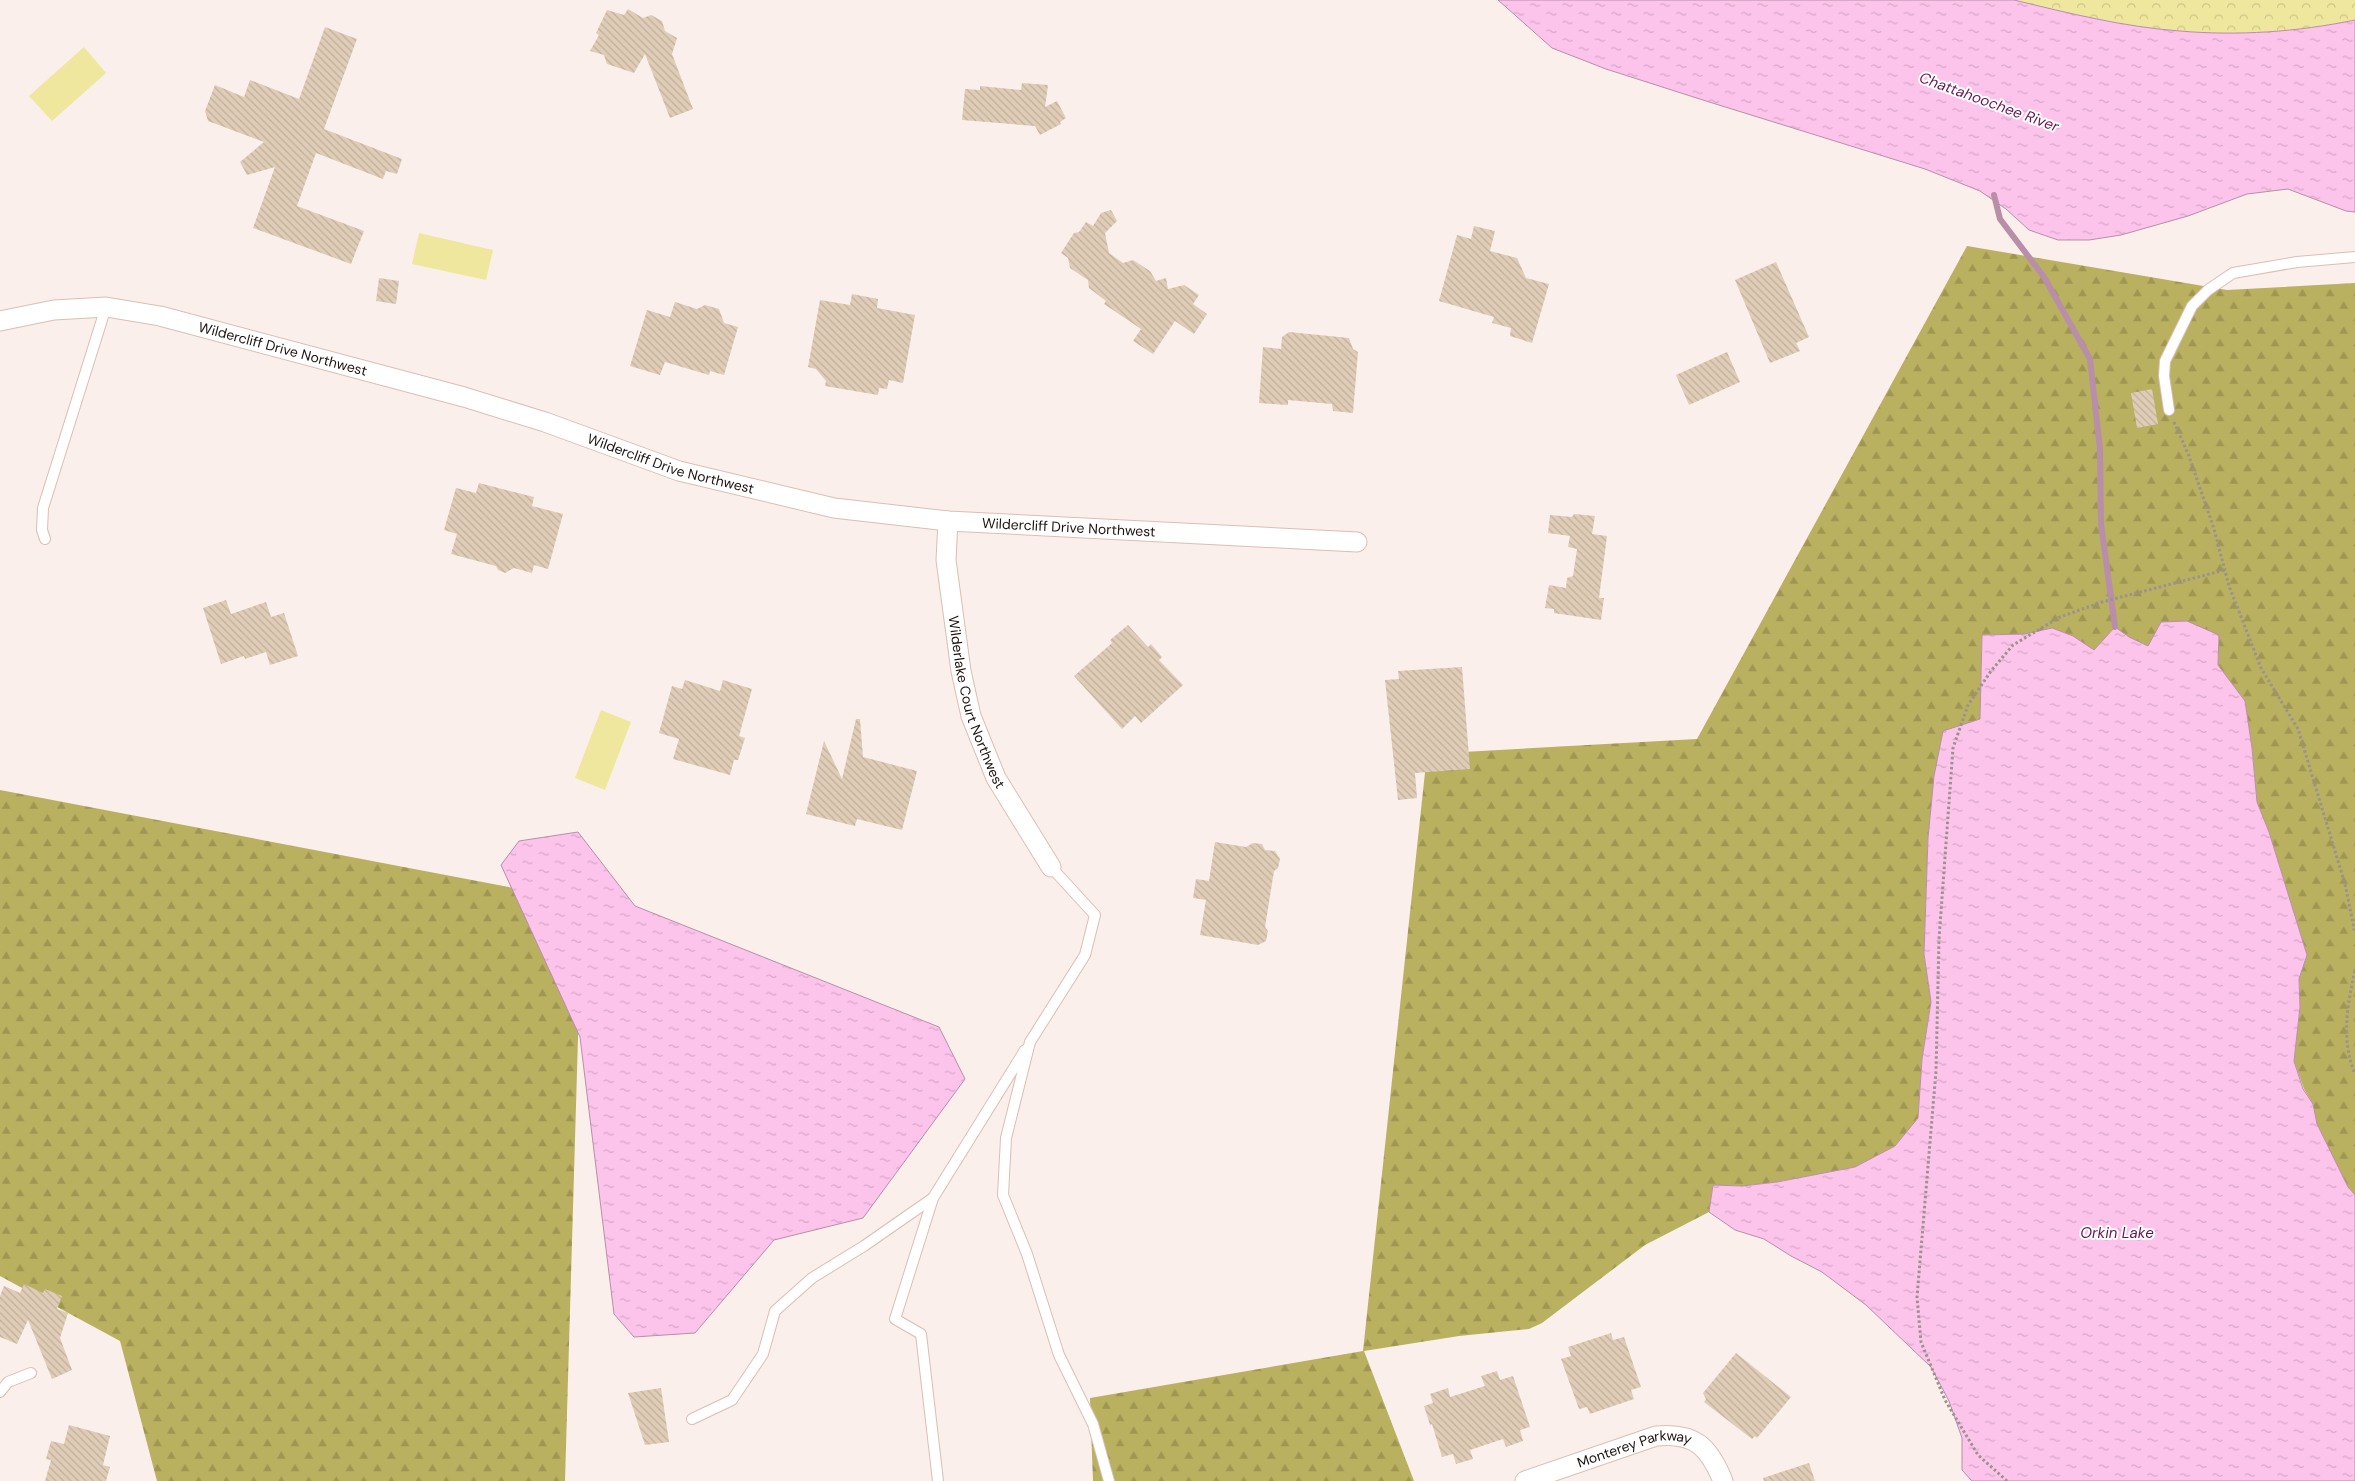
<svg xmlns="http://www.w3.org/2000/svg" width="2355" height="1481" font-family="'DM Sans',sans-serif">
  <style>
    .forest { fill: url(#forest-firs) }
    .park { fill: url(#park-crowns) }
    .pitch { fill: #efe79e }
    .water { fill: url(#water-ripples); stroke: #b98ea9 }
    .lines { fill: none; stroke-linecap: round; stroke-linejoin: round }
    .stream { stroke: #b98ea9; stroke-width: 6 }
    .building { fill: url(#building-back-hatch) }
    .service-casing { stroke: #dbbeb4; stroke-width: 12 }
    .minor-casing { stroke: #dbbeb4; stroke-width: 21 }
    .path { stroke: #9c918d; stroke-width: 3; stroke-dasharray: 2.5 2.5; stroke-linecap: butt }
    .service { stroke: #fff; stroke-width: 10 }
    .minor { stroke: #fff; stroke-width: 19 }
    .labels { text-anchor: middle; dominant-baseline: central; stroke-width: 4; stroke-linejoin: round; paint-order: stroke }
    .street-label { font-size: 14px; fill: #1d1310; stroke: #fff }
    .water-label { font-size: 15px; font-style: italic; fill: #651655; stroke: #fff }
  </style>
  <defs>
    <pattern id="forest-firs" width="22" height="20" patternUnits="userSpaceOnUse" patternTransform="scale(1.25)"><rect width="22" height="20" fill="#b9b060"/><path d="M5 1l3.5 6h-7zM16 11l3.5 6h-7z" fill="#9f9652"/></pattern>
    <pattern id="park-crowns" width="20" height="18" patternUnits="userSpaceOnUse" patternTransform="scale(1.25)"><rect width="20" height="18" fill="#efe79e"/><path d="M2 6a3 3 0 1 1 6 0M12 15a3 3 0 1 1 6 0" fill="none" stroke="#ccc587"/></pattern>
    <pattern id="water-ripples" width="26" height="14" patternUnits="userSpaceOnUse" patternTransform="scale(1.25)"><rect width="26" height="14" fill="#fcc3eb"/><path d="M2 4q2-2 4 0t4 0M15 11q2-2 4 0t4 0" fill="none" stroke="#d8a7c8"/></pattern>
    <pattern id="building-back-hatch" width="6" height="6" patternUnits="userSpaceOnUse" patternTransform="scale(1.25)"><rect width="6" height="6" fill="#e0cdb7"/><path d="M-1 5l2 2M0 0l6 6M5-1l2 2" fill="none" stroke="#c0af9c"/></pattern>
  </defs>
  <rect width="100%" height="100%" fill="#fbefeb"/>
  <g class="forest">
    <path d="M1967,246l260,44 128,-7v912l-7,-8 -31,-63 -4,-20 -9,-15 -10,-28 6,-54 -1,-28 8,-24 -38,-123 -12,-30 -5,-54 -7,-47 -27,-36 1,-30 -71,11 -19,-9 -14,-10 -21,23 -21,-14 -21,-8 -27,6 -43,1 -2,84 -52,119 -4,116 7,47 -9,58 -4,59 -23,28 -40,21 -78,15 -35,4 -29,-1 -4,27 -64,33 -103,78 -13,6 -70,7 -95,15 50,130h-321l-3,-83 273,-47 64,-597 270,-15z"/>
    <path d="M0,790l582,111 -17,580h-408l-37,-140 -120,-65z"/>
  </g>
  <path class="park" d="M2014,0h341v20c-58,12 -117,16 -175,11 -56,-4 -112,-18 -166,-31z"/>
  <g class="pitch">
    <path d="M84,47l22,26 -54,48 -23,-25z"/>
    <path d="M419,233l74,17 -7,30 -74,-16z"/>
    <path d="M601,710l30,12 -26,68 -30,-12z"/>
  </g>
  <g class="water">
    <path d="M1498,0h516c54,13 110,27 166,31 58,5 117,1 175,-11v192l-9,-1 -58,-22 -41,5 -59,22 -67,19 -32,5h-31l-29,-10 -23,-21 -26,-18 -55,-22 -219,-68 -100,-32 -54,-21z"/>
    <path d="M2187,621l32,14 -1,30 27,36 7,47 5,54 12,30 38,123 -8,24 1,28 -6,54 9,28 10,15 4,20 31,63 7,8v286h-383l-10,-11v-32l-13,-37 -18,-34 -65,-62 -44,-33 -31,-16 -27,-17 -29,-9 -26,-18 4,-27 29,1 35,-4 78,-15 40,-21 23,-28 4,-59 9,-57 -7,-48 4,-116 6,-62 9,-45 37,-12 2,-84 43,-1 27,-6 21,8 21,14 21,-23 14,10 19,9 13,-24z"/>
    <path d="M578,832l57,74 304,121 26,52 -102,139 -89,22 -79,93 -61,4 -20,-23 -34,-277 -79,-172 18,-24z"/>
  </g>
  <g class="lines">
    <path class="stream" d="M1994,195l6,24 44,58 46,82 10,90 1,75 14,103"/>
  </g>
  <g class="building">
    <path d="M628,9l15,9 8,-3 11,6 3,10 12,7 -5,16 21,55 -23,9 -25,-64 -11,19 -27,-9 -3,-9 -14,-4 9,-16 -3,-2 11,-23 17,5z"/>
    <path d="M325,27l32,12 -33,90 78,30 -5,15 -11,-3 -3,8 -67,-26 -19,53 67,25 -13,33 -98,-36 22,-61 -28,8 -7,-13 24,-20 -56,-21 -3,-10 10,-26 29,12 6,-17 49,19z"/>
    <path d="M1022,83l26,2 -3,22 12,-6 9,17 -6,4 1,2 -21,11 -5,-9 -73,-6 3,-31 15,1v-4l41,4z"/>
    <path d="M1111,210l6,11 -12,12 4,20 14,10 10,-3 17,11 6,10 10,-3 2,11 16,-4 15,10 -6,9 14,10 -13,20 -19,-13 -22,33 -20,-13 8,-12 -37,-25 2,-3 -17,-13 -1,-8 -18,-12 -2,-10 -7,-5 13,-20 5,-1 7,-10 7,4 8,-13z"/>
    <path d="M1474,226l21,5 -5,20 27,7 9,20 23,6 -17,59 -22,-7 1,-8 -19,-5 2,-6 -55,-16 18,-66 14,4z"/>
    <path d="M1776,262l33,75 -13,6 4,8 -30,12 -35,-83z"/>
    <path d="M379,278l20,3 -3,23 -20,-3z"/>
    <path d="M852,294l26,5 -1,9 38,7 -12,68 -14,-3 -2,9 -8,-1 -1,7 -53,-9 1,-5 -10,-12 -8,-2 12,-67 30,5z"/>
    <path d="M675,302l22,7 8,-4 14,4 5,14 14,4 -14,48 -14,-4 -1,4 -44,-13 -5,13 -30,-9 17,-56 23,7z"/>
    <path d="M1289,332l60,6 4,11 5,3 -5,61 -20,-2 -1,-7 -44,-4v5l-29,-2 4,-56 18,2 1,-12z"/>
    <path d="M1727,352l13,30 -51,23 -13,-30z"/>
    <path d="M2152,389l6,35 -21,4 -6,-35z"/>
    <path d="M479,483l55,14 -2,9 31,8 -15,55 -14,-4 -2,8 -18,-5 -9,5 -7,-3 -2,-4 -45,-12 6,-20 -13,-4 12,-42 20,5z"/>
    <path d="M1574,514l21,2 -3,18 15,2 -8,62h5l-3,22 -47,-7v-4l-9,-1 4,-23 17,3 1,-10 6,-2 4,-27 -9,-2 2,-11 -22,-3 2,-18 22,2z"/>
    <path d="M226,600l5,14 35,-12 5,15 13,-4 14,43 -28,9 -4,-13 -21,7 -1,-3 -23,8 -18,-56z"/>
    <path d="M1128,625l20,22 3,-3 11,13 -3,3 24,25 -42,38 -6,-7 -13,13 -48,-53 38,-33 -2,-3z"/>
    <path d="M1462,667l8,102 -55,4 2,25 -19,2 -13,-120 14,-1 -1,-8z"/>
    <path d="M685,680l35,11 3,-11 29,9 -13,47 6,2 -7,22h-4l-4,15 -57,-16 6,-20 -20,-6 13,-47 10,3z"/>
    <path d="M856,719h4l3,38 54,14 -15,59 -45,-11 -2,7 -49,-12 18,-73 18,38z"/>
    <path d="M1215,842l31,5 7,-4 9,1 3,6 10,1 5,8 -2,9 -4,3 -9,56 3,4 -2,10 -8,4 -58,-10 6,-35 -13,-2 3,-19 13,2z"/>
    <path d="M24,1284l19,9 2,-4 17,7 -5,13 11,4 -8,25 12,32 -20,9 -24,-59 -11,24 -17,-7v-41l4,-10 16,7z"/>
    <path d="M1611,1333l2,7 11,-3 17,50 -10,3 3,9 -44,15 -3,-7 -8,2 -18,-50 10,-3 -3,-9z"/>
    <path d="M1736,1353l55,44 -34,41 -2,-2 -3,3 -48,-37 2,-3 -3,-6z"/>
    <path d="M1497,1371l3,9 13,-4 17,51 -10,3 3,11 -17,6 -3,-8 -33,11 3,9 -17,5 -3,-10 -11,3 -10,-33 -2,1 -6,-19 9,-3 -3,-9 18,-6 2,9 35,-11 -4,-10z"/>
    <path d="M661,1388l8,54 -24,3 -17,-52z"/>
    <path d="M69,1425l41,11 -7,29 7,2 -4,14h-61l6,-21 -5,-1 5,-18 13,3z"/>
    <path d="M1809,1463l6,18h-51l-1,-3z"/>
  </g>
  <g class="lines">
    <defs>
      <g id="service">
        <path d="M2169,410l-5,-34 1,-15 27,-55 16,-16 25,-17 64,-11 58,-5"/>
        <path d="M45,539l-3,-9 1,-22 63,-201"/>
        <path d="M1051,867l44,48 -10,40 -55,87 -24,96 -3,57 24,59 32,101 34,69 16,57"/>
        <path d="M0,1392l8,-10 23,-9"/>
        <path d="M692,1419l40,-19 31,-46 12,-43 37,-33 52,-32 69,-48"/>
        <path d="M938,1481l-17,-147 -26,-15 38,-121 92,-148"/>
      </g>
      <g id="minor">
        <path id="s1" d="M0,321l54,-11 52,-3 54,9 304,81 81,25 134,49 155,37 114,13 409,21"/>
        <path id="s2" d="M948,521l-2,39 15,111 10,45 25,62 55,89"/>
        <path id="s3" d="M1525,1481l131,-45c39,-4 53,11 67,45"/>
      </g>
    </defs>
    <use href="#service" class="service-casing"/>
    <use href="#minor" class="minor-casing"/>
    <g class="path">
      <path d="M2174,422l15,34 25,73 15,57 32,82 37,61 47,155 10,49"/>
      <path d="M2355,971c-8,34 -14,70 0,103"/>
      <path d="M2007,1481l-29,-26 -33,-55 -24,-58 -4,-45 19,-226 3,-132 14,-191 15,-43 23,-34 22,-26 47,-28 42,-15 123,-32"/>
    </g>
    <use href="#service" class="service"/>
    <use href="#minor" class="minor"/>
  </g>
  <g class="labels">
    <g class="street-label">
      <text stroke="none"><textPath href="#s1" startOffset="289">Wildercliff Drive Northwest</textPath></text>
      <text stroke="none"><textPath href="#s1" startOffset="694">Wildercliff Drive Northwest</textPath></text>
      <text stroke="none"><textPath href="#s1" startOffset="1099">Wildercliff Drive Northwest</textPath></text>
      <text stroke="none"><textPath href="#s2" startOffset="185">Wilderlake Court Northwest</textPath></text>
      <text stroke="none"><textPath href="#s3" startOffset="115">Monterey Parkway</textPath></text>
    </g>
    <g class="water-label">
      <text transform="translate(1989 102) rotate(20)">Chattahoochee River</text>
      <text x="2117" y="1233">Orkin Lake</text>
    </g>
  </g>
</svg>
